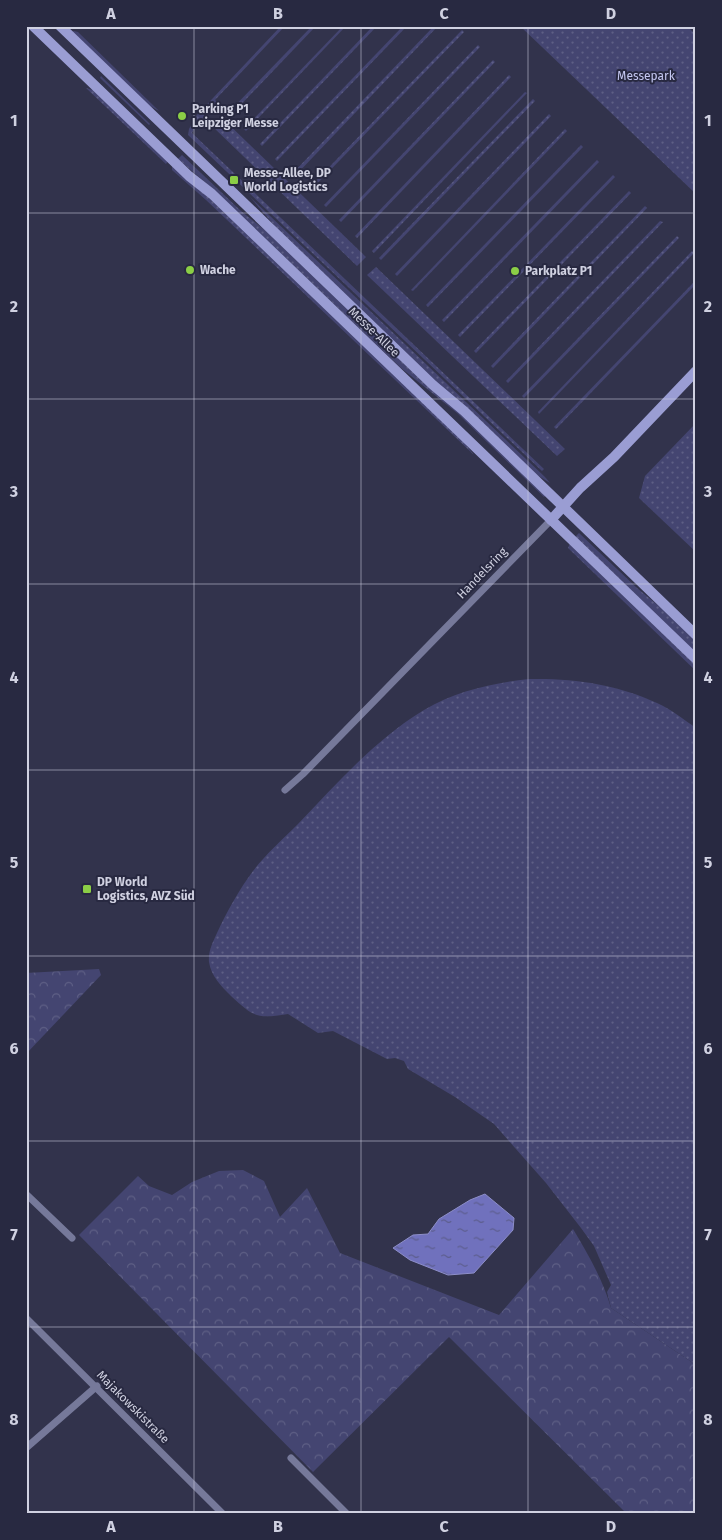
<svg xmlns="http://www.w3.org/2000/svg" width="722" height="1540" font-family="'Fira Sans',sans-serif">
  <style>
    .green { fill: url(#green-dots) }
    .forest { fill: url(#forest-crowns) }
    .water { fill: url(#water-ripples); stroke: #8d8ec8 }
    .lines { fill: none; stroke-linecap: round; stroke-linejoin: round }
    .minor { stroke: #76799a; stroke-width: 7 }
    .secondary { stroke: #9a9dd3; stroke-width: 10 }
    .grid { fill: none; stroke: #d0d1e1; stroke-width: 1; stroke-opacity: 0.55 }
    .poi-dot { fill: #8bce46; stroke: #282941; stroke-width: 2 }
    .labels { text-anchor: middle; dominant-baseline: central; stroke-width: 4; stroke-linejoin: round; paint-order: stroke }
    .park-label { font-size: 12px; fill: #c5c8f2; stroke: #282941 }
    .poi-label { font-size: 12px; font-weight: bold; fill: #d0d1e1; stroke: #282941; text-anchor: start }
    .street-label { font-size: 12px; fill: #d0d1e1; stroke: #282941 }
    .neatline { fill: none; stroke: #d0d1e1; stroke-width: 2 }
    .grid-label { font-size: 16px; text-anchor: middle; font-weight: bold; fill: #d0d1e1 }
  </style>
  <defs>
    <pattern id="green-dots" width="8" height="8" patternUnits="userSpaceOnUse" patternTransform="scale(1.25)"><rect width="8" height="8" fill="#444571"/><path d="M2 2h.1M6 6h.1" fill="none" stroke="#5e5f85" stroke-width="1.8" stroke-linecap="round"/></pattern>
    <pattern id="forest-crowns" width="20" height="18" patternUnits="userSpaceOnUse" patternTransform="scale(1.25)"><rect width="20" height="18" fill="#444571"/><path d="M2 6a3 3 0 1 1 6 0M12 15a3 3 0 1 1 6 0" fill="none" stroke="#5e5f85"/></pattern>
    <pattern id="water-ripples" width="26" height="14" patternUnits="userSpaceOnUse" patternTransform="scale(1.25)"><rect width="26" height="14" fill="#7071bd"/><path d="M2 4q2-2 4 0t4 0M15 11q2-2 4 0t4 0" fill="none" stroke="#5c5d8d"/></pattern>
  </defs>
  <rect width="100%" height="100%" fill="#32334c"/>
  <g class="green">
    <path d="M281,26h4l-70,74 4,4 -25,25 -2,4 352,336 -2,2 -354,-336 1,-6 7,-13z"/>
    <path d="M312,26h4l-85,89 -3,-2z"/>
    <path d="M343,26h3l-100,105 -2,-2z"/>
    <path d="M373,26h4l-115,120 -2,-2z"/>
    <path d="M403,26h4l-130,135 -2,-2z"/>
    <path d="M434,26h4l-144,151 -3,-2z"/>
    <path d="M520,26h167l9,9v159z"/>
    <path d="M462,30l2,2 -155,160 -2,-2z"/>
    <path d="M74,31l4,1 81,79 -9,-5 -78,-74z"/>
    <path d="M478,45l2,2 -154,160 -2,-2z"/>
    <path d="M493,60l2,2 -154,160 -2,-2z"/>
    <path d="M509,75l2,2 -154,161 -2,-2z"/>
    <path d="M101,76l49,48 -1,1 -49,-47z"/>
    <path d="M86,88l7,2 75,71 -2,3z"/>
    <path d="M525,92l2,1 -153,160 -2,-2z"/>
    <path d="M533,99l2,2 -154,159 -2,-2z"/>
    <path d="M549,114l2,2 -154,160 -2,-2z"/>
    <path d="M221,117l145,140 -9,9 -145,-140z"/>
    <path d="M565,129l2,2 -154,160 -2,-1z"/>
    <path d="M581,145l2,2 -155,160 -2,-2z"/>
    <path d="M182,155l59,56 30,24 275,260 -2,2 -87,-84 -56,-45 -188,-179 -35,-30z"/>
    <path d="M597,160l2,2 -155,160 -2,-2z"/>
    <path d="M172,165l37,32 250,239 15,19 -268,-255 -34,-30z"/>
    <path d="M613,175l2,2 -155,160 -2,-2z"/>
    <path d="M629,191l2,2 -155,160 -2,-2z"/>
    <path d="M250,197l295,280 5,6 -13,-8 -101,-93 -156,-150z"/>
    <path d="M645,206l2,2 -154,160 -2,-2z"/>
    <path d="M660,221l3,1 -155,161 -2,-2z"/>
    <path d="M677,236l2,2 -155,160 -2,-2z"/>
    <path d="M692,251l2,2 -155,161 -1,-2z"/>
    <path d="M376,267l189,182 -8,7 -190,-181z"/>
    <path d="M696,280v4l-140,145 -2,-2z"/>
    <path d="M696,423v129l-57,-54 6,-22z"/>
    <path d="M579,533l58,55 41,34 18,19v12l-121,-116z"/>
    <path d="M570,543l126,121v7l-128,-123z"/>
    <path d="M529,679c43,-1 88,5 128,24 14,6 26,16 39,25v637l-85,-57 -4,-16 4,-7 -17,-39 -13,-18 -35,-45 -52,-59 -39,-27 -47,-28 -4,-8 -9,-3 -8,1 -54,-28 -15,2 -30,-19c-32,5 -34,3 -57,-18 -10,-10 -20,-20 -22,-34 -1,-11 4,-20 8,-29 10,-22 22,-43 36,-62 13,-17 30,-32 45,-47 39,-41 78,-85 126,-114 32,-19 69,-27 105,-31z"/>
  </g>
  <g class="forest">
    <path d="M99,969l2,6 -75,79v-81z"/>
    <path d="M243,1170l21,11 16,36 27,-29 33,65 159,62 74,-86c15,25 30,51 38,79l85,57v149h-72l1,-2 -176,-175 -136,135 -234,-237 59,-59 11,10 23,9 20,-13 27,-11z"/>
  </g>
  <path class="water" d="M485,1194l29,24 -1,12 -39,43 -26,2 -38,-15 -17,-12 20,-13 15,-1 11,-15 31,-19z"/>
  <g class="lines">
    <g class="minor">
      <path d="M285,790l18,-16 248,-254"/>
      <path d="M26,1194l46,44"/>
      <path d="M26,1318l197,196"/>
      <path d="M26,1448l71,-62"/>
      <path d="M291,1458l56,56"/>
    </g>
    <g class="secondary">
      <path d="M33,26l156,150 23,18 484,465"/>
      <path d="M60,26l373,359 31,26 232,224"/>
      <path d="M551,520l29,-32 34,-31 82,-86"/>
    </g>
  </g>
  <path class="grid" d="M194,26v1488M361,26v1488M528,26v1488M26,213h670M26,399h670M26,584h670M26,770h670M26,956h670M26,1141h670M26,1327h670"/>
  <g class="poi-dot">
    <circle cx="182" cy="116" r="5"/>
    <rect x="229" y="175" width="10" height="10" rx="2.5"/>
    <circle cx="190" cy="270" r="5"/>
    <circle cx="515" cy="271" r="5"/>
    <rect x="82" y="884" width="10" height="10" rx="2.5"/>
  </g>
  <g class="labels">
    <g class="park-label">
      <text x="646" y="76">Messepark</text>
    </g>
    <g class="poi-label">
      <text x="192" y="109">Parking P1<tspan x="192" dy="14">Leipziger Messe</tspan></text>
      <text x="244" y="173">Messe-Allee, DP<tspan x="244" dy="14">World Logistics</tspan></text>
      <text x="200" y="270">Wache</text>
      <text x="525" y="271">Parkplatz P1</text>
      <text x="97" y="882">DP World<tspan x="97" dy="14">Logistics, AVZ Süd</tspan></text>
    </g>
    <g class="street-label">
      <text transform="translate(374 332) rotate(44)">Messe-Allee</text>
      <text transform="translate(482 573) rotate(-46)">Handelsring</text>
      <text transform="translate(133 1407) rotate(45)">Majakowskistraße</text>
    </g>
  </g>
  <rect width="722" height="1540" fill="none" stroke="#282941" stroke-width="55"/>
  <rect x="28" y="28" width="666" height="1484" class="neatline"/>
  <g class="grid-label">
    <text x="111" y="19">A</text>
    <text x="278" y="19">B</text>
    <text x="444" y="19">C</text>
    <text x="611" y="19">D</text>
    <text x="14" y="126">1</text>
    <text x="708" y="126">1</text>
    <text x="14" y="312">2</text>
    <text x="708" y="312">2</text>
    <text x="14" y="497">3</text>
    <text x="708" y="497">3</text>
    <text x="14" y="683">4</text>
    <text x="708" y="683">4</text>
    <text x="14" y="868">5</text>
    <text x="708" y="868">5</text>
    <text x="14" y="1054">6</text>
    <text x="708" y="1054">6</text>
    <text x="14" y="1240">7</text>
    <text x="708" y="1240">7</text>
    <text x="14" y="1425">8</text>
    <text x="708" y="1425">8</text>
    <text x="111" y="1532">A</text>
    <text x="278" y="1532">B</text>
    <text x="444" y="1532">C</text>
    <text x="611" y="1532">D</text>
  </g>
</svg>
